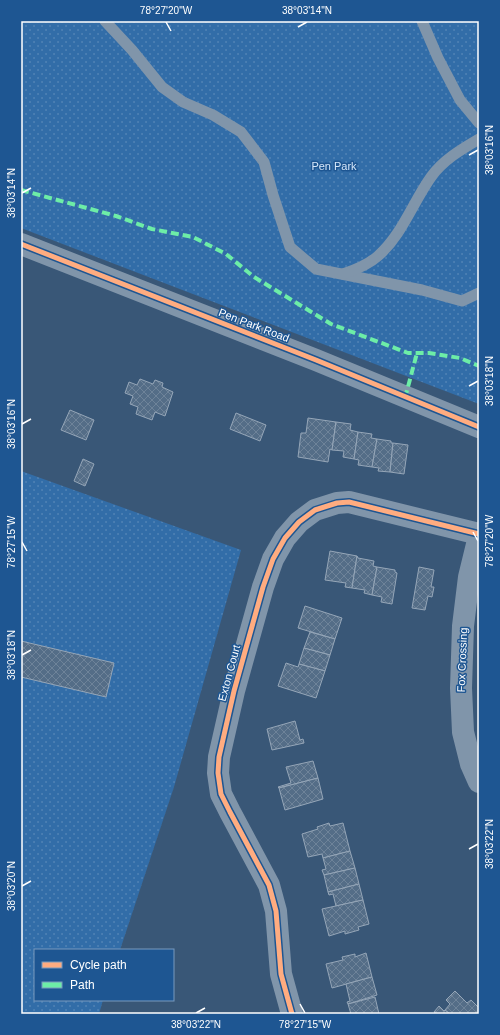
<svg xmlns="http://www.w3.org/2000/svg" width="500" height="1035" font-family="Helvetica,sans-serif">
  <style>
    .green { fill: url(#green-dots) }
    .building { fill: url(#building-cross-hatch); stroke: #95a6b8 }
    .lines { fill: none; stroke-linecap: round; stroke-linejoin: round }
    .lane { stroke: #8095aa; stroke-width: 11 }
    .street { stroke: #8095aa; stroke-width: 22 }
    .quiet { stroke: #6deda7; stroke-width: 4; stroke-dasharray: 8 4; stroke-linecap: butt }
    .cycleway-casing { stroke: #1e5692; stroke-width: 8 }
    .cycleway { stroke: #ffac80; stroke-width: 5 }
    .ticks { fill: none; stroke: #fff; stroke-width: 1.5 }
    .labels { text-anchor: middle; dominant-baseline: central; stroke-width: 3; stroke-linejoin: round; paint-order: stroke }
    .park-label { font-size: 11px; fill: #d5e7fa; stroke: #1e5692 }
    .street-label { font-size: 11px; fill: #fff; stroke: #1e5692 }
    .neatline { fill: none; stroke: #fff; stroke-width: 1.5 }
    .ticks-label { font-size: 10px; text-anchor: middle; fill: #fff }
  </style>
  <defs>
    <pattern id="green-dots" width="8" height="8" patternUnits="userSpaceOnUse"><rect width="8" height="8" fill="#326da8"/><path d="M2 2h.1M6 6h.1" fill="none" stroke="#5183b5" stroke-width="1.8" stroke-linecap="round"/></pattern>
    <pattern id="building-cross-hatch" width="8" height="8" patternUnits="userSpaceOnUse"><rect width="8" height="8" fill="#546d87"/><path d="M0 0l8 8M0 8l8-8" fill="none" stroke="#6e8399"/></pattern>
  </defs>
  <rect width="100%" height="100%" fill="#395777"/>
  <g class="green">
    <path d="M21,21h458v383l-458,-176z"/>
    <path d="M21,471l220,79 -67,237 -54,163h-85v50h68l-4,14h-78z"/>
  </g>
  <g class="building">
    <path d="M140,379l13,5 2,-4 8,3 -1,4 11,5 -8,24 -10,-4 -3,8 -16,-6 2,-7 -8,-3 3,-8 -8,-3 4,-11 8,3z"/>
    <path d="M70,410l24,10 -8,20 -25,-10z"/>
    <path d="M236,413l30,12 -6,16 -30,-12z"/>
    <path d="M308,418l28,4 -4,28 -2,-1 -2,13 -30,-5 3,-24h5z"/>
    <path d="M336,422l15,2 -1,6 8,2 -4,27 -11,-2 1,-6 -12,-1z"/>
    <path d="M358,432l14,2 -1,4 6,1 -5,28 -14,-2 1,-5 -5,-1z"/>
    <path d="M377,439l14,2v2h2l-3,29 -12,-1 1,-3 -7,-1z"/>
    <path d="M393,443l15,2 -4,29 -14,-2z"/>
    <path d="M83,459l11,5 -9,22 -11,-5z"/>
    <path d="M330,551l27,5 -5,32 -7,-1 1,-4 -21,-3z"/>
    <path d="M357,556l1,2 16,3 -1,5 4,1 -5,28 -8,-2 1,-3 -13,-2z"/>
    <path d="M377,567l18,3v2l2,1 -5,31 -11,-2 1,-5 -10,-2z"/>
    <path d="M419,567l15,3 -3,17h3l-2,10 -4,-1 -3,14 -13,-2z"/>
    <path d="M305,606l37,12 -7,21 -37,-11z"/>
    <path d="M310,632l25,7 -5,16 -26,-7z"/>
    <path d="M21,641l93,22 -8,34 -85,-20z"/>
    <path d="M304,648l26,7 -5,16 -26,-7z"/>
    <path d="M286,663l12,4 1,-3 26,7 -9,27 -38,-12z"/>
    <path d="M295,721l5,19 3,-1 1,4 -32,7 -5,-21z"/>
    <path d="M313,761l5,17 -39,10 -1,-1 13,-4 -5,-16z"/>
    <path d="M318,778l5,21 -38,11 -6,-22z"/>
    <path d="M329,823l1,3 13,-3 7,28 -27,7 -1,-4 -14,3 -6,-23 16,-5 -1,-2z"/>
    <path d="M350,851l5,17 -31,7 -2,-5 4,-1 -3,-11z"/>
    <path d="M355,868l4,16 -31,8 -4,-17z"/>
    <path d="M359,884l4,16 -27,6 -3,-12 -4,1 -1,-3z"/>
    <path d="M363,900l6,24 -11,3 1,3 -14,4v-3l-16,5 -7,-27z"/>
    <path d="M366,953l6,24 -40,11 -6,-24 17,-4 -1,-3 13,-3v3z"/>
    <path d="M372,977l5,18 -29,9 -1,-2 3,-1 -4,-17z"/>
    <path d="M455,991l12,12 4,-3 8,8v6h-29l-5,-4 5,-6 -4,-4z"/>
    <path d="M375,997l4,17h-28l-3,-10z"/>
    <path d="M439,1006l5,5 1,-1 5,4h-13l-3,-2z"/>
  </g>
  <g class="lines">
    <g class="lane">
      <path d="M105,21l27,29 30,37 21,15 30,13 28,17 23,30 9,33 17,52 26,22 106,21 40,11 17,-8"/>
      <path d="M422,21l16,37 22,42 19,23"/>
      <path d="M343,274c12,-4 25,-9 35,-18 24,-21 35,-54 53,-79 12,-17 31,-28 48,-38"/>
    </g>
    <g class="street">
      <path d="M21,244l295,116 163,67"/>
      <path d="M479,536l-10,41 -6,49 -2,62 2,44 8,32 8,18"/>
      <path d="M292,1014l-11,-40 -5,-63 -7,-26 -39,-73 -9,-18 -3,-21 1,-16 15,-66 29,-104 10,-28 12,-21 14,-16 16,-12 22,-7 12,-1 130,32"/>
    </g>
    <g class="quiet">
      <path d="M21,190l95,26 36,13 41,8 33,17 28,23 77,47 77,29h21l31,5 19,8"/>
      <path d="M405,398l12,-45"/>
    </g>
    <defs>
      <g id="cycleway">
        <path d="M21,244l295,116 163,67"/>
        <path d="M292,1014l-11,-40 -5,-63 -7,-26 -39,-73 -9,-18 -3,-21 1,-16 15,-66 29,-104 10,-28 12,-21 14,-16 16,-12 22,-7 12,-1 130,32"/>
      </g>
    </defs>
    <use href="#cycleway" class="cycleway-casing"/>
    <use href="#cycleway" class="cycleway"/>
  </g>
  <path class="ticks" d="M166,22l5,9M298,27l9,-5M469,155l9,-5M22,193l9,-5M469,386l9,-5M22,424l9,-5M473,532l5,9M22,542l5,9M22,655l9,-5M469,849l9,-5M22,886l9,-5M300,1004l5,9M196,1013l9,-5"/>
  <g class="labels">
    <g class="park-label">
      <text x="334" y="166">Pen Park</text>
    </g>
    <g class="street-label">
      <text transform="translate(254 325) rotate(21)">Pen Park Road</text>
      <text transform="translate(462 660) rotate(-88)">Fox Crossing</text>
      <text transform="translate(229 673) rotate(-75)">Exton Court</text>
    </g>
  </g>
  <rect width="500" height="1035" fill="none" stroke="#1e5692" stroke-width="44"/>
  <rect x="34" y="949" width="140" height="52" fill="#1e5692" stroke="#789abe"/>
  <rect x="42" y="962" width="20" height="6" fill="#ffac80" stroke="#789abe"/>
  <text x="70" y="969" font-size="12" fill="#ffffff">Cycle path</text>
  <rect x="42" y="982" width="20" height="6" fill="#6deda7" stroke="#789abe"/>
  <text x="70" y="989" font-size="12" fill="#ffffff">Path</text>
  <rect x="22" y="22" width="456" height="991" class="neatline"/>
  <g class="ticks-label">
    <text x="166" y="14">78°27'20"W</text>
    <text x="307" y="14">38°03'14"N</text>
    <text transform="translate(489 150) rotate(-90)" y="4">38°03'16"N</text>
    <text transform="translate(11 193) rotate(-90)" y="4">38°03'14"N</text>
    <text transform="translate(489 381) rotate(-90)" y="4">38°03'18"N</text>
    <text transform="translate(11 424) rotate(-90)" y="4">38°03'16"N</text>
    <text transform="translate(489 541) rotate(-90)" y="4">78°27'20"W</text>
    <text transform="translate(11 542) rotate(-90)" y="4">78°27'15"W</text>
    <text transform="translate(11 655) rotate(-90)" y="4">38°03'18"N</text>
    <text transform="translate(489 844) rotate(-90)" y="4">38°03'22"N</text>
    <text transform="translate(11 886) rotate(-90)" y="4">38°03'20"N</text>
    <text x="196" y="1028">38°03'22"N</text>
    <text x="305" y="1028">78°27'15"W</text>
  </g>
</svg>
